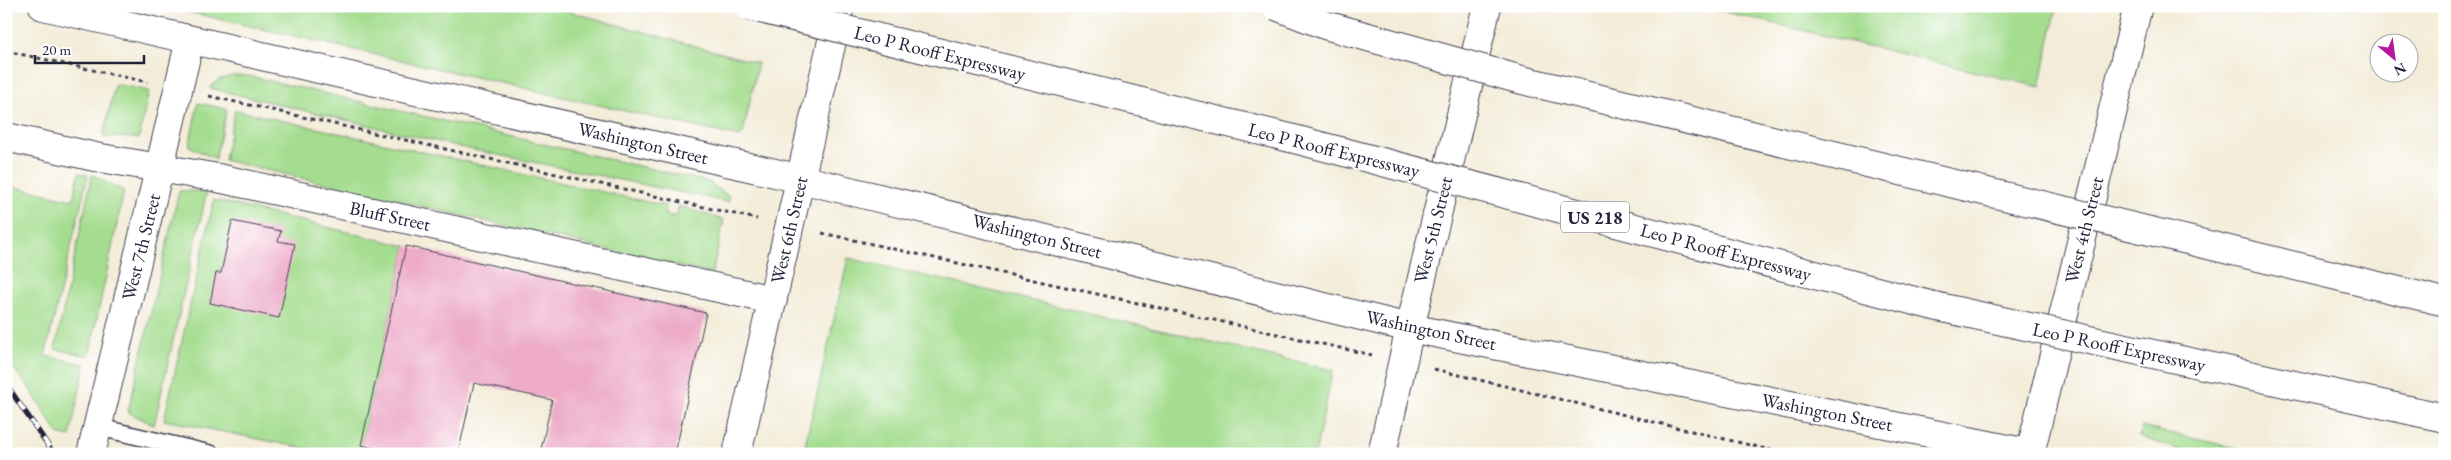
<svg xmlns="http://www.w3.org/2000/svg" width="2451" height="460" font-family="'EB Garamond',serif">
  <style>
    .green { fill: #a4dd8f; stroke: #638065 }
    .building { fill: #edabc8 }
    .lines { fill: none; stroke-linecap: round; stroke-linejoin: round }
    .lane-casing { stroke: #414053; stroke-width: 19 }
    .street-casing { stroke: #414053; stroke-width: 30 }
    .secondary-casing { stroke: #414053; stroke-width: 30 }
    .path { stroke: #414053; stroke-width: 3; stroke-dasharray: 4 4; stroke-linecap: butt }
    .lane { stroke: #fff; stroke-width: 16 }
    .street { stroke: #fff; stroke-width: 28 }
    .secondary { stroke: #fff; stroke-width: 28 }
    .rail-casing { stroke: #22223b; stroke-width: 5.5 }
    .rail { stroke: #fff; stroke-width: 4; stroke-dasharray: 11; stroke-linecap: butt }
    .highway-bridge-casing { stroke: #414053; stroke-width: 30; stroke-linecap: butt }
    .highway-bridge { stroke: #fff; stroke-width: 28 }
    .labels { text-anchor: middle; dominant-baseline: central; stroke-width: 4; stroke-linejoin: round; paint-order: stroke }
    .shield { fill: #fff; stroke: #646476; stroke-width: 1 }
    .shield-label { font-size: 18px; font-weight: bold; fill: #22223b }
    .street-label { font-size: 19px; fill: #22223b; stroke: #fff }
  </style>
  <rect width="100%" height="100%" fill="#fff"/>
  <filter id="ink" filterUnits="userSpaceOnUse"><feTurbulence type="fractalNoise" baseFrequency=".02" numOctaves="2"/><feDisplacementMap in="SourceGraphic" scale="10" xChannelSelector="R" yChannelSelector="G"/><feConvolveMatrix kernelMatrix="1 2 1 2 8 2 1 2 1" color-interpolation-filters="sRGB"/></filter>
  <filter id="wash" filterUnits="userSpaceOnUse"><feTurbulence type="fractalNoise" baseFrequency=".0096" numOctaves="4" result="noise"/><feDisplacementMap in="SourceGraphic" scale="20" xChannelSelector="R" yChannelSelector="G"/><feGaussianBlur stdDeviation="1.12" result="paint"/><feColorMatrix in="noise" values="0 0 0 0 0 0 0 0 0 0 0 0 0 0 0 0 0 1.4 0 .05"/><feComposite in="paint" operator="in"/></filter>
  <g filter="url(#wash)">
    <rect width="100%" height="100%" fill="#f3ecd8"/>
    <g class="green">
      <path d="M161,6h388l209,57 -15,71 -3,3z"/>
      <path d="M1700,6h357l-17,81z"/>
      <path d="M232,76h17l459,106 22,15 -2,5 -259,-53 -260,-61 9,-8z"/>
      <path d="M115,84l34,7 -10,47 -36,-1z"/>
      <path d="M198,103l29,6 -12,50 -26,-13z"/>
      <path d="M235,110l431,96 -1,8 11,3 3,-11 45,14 -12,54 -488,-114z"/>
      <path d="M79,173l9,2 -43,181 40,8 -15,73 -12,-3 -30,-48 -22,-27v-174l67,15z"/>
      <path d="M92,175l32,16 -35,165 -34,-7z"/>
      <path d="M179,191h28l-53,234 -26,-13z"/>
      <path d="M214,200l192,46 -47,208h-26l-169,-34z"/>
      <path d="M848,258l485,112 -18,84h-512z"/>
      <path d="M2142,427l121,27h-70l-54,-17z"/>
    </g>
    <g id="blocks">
      <g class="building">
        <path d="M232,221l49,10 -3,10 17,3 -16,74 -69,-15 6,-30h5z"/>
        <path d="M406,246l300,67 -31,141h-135l12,-54 -78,-17 -16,71h-57l-40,-9z"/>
      </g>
    </g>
  </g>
  <g filter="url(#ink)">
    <use href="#blocks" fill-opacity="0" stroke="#414053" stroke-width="1"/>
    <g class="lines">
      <defs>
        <path id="lane" d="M98,427l114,27"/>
        <g id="street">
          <path d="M6,137l89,20 123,21 555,122"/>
          <path d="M91,454l99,-414"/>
        </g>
        <g id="secondary">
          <path d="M43,6l758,173 609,149 623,126"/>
          <path d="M737,454l103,-448"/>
          <path d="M1382,454l28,-126 77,-322"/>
          <path d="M2030,454l108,-448"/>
        </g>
      </defs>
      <use href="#lane" class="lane-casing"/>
      <use href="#street" class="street-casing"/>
      <use href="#secondary" class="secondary-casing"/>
      <g class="path">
        <path d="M6,51l141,31"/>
        <path d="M209,96l548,123"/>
        <path d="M822,233l550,122"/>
        <path d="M1434,369l353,85"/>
      </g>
      <use href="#lane" class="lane"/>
      <use href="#street" class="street"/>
      <use href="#secondary" class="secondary"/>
      <defs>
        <path id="rail" d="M6,384l48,70"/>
      </defs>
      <use href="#rail" class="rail-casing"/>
      <use href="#rail" class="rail"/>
      <defs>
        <g id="highway-bridge">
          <path d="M748,6l546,133 640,167 511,112"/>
          <path d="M1276,6l49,19 193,54 927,223"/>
        </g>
      </defs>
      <use href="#highway-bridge" class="highway-bridge-casing"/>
      <use href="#highway-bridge" class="highway-bridge"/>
    </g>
  </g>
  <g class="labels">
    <rect class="shield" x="1561" y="201.5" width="68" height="31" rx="4"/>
    <g class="shield-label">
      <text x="1595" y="217">US 218</text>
    </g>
    <g class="street-label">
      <text transform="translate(940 53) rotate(14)">Leo P Rooff Expressway</text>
      <text transform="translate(643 143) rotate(13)">Washington Street</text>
      <text transform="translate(1334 150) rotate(14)">Leo P Rooff Expressway</text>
      <text transform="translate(390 216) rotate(12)">Bluff Street</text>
      <text transform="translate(789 230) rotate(-77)">West 6th Street</text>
      <text transform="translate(1433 230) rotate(-76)">West 5th Street</text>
      <text transform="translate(2084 230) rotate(-76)">West 4th Street</text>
      <text transform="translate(1037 236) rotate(14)">Washington Street</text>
      <text transform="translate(141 247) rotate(-76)">West 7th Street</text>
      <text transform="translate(1726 252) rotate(15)">Leo P Rooff Expressway</text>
      <text transform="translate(1431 330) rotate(12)">Washington Street</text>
      <text transform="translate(2119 347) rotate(12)">Leo P Rooff Expressway</text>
      <text transform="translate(1827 412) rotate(11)">Washington Street</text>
    </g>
  </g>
  <rect width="2451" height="460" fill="none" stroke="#fff" stroke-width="25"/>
  <g transform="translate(2394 58) rotate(151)"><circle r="24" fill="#ffffff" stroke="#a7a7b1"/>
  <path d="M0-4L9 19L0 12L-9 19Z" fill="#b5179e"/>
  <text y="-8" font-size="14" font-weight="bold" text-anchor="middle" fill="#22223b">N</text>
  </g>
  <path d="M35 55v8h109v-8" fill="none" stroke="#22223b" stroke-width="2.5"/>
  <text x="42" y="55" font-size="15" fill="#22223b" stroke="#ffffff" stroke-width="4" paint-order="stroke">20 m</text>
</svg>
